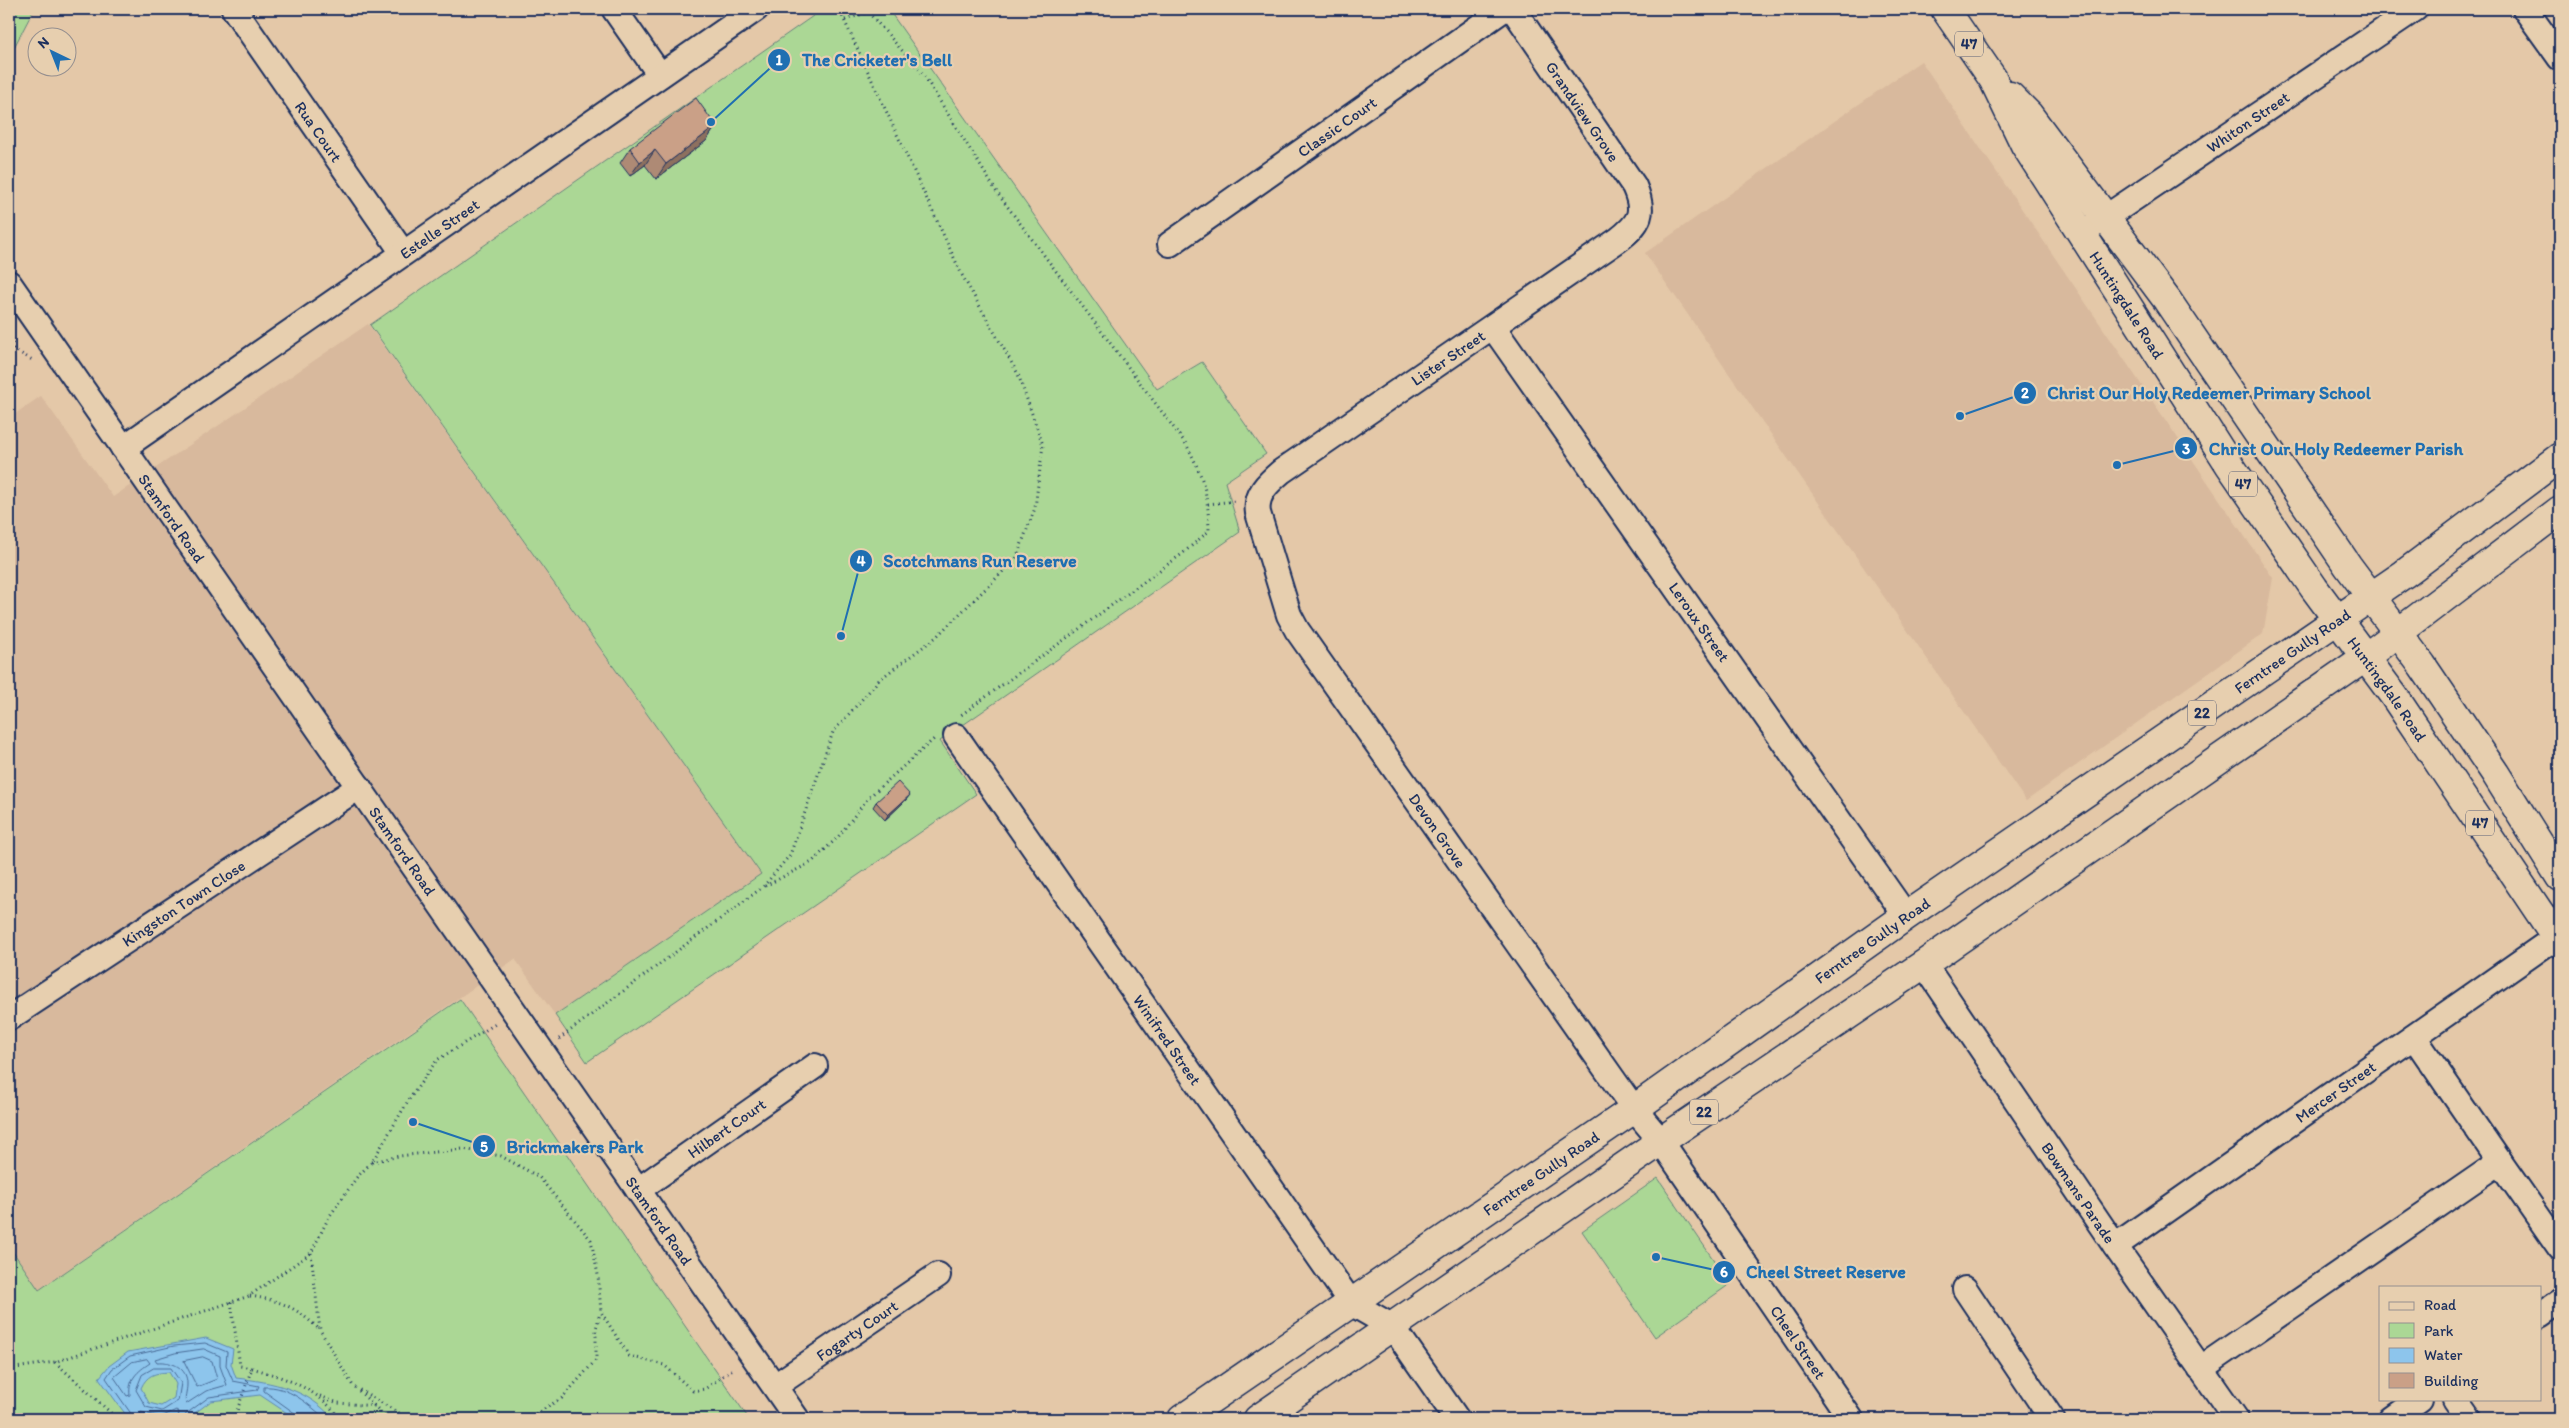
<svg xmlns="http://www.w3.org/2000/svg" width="2569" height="1428" font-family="Itim,sans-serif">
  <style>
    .built { fill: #d8b99d }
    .green { fill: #abd795; stroke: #63837a }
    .water { fill: #8dc5ec; stroke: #5f89b3; fill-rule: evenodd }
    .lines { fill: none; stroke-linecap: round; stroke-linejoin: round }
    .shore { stroke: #496b97; stroke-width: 1 }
    .minor-casing { stroke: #1b2f5e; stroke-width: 28 }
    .major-casing { stroke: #1b2f5e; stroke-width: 31 }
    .path { stroke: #1b2f5e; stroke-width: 3; stroke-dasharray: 1 4; stroke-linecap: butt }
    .minor { stroke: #e7cfaf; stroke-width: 24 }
    .major { stroke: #e7cfaf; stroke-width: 28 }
    .wall { fill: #ae8a74; stroke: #1b2f5e }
    .shaded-wall { fill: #8d705e; stroke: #1b2f5e }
    .building { fill: #caa087; stroke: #1b2f5e }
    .labels { text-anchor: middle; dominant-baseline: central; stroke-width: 4.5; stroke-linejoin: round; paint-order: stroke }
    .shield { fill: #e7cfaf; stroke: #585f76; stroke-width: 1 }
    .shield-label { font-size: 15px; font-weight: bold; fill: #1b2f5e }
    .street-label { font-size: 16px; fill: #1b2f5e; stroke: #e7cfaf }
    .leader { fill: none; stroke: #1f6fb2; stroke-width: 2 }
    .callout-dot { fill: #1f6fb2; stroke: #e7cfaf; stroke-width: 2 }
    .mark-label { font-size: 15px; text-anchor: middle; font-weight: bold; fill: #fff }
    .callout-label { font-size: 18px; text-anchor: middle; font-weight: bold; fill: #1f6fb2; stroke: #e7cfaf; stroke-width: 4.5; stroke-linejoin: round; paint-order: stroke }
  </style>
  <rect width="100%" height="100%" fill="#e4c8a8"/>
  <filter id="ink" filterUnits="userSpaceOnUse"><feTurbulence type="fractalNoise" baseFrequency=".02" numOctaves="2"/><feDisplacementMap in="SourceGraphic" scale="10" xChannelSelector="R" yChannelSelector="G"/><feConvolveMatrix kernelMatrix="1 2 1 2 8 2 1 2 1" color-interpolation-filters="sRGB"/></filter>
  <g filter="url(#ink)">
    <g class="built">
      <path d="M1921,61l352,517 -10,56 -237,167 -381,-548z"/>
      <path d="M368,324l393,550 -206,141 -40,-56 -477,331 -29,-44v-828l32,-22 72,101z"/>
    </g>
    <g class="green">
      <path d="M9,9h25l-25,48z"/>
      <path d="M823,9h65l269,380 45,-27 64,92 -41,28 15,50 -300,209 36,53 -389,268 -32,-47 206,-141 -391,-549z"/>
      <path d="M460,999l289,420h-740v-173l30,44z"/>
      <path d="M1658,1178l72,106 -75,53 -73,-106z"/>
    </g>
    <path class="water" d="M206,1338l27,11 -2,15 5,14c37,4 72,11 97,41h-37l-36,-24 -49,6 -24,18h-58l-30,-41 10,-12 19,-14zM169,1372l7,12 -2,14 -13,8 -12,-3 -8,-15c6,-13 13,-15 28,-16z"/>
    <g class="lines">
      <g class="shore">
        <path d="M204,1349l16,7v10l7,19 -21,6 -20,13c-2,-6 1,-13 1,-19 1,-18 -16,-24 -30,-23l-2,-3 20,-6z"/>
        <path d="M203,1357l9,4 5,18 -20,8 -13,-26z"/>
        <path d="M147,1359l3,4c-12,8 -22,16 -20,32l-3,1 -13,-19 18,-15z"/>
        <path d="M154,1368h17l10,15 -3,18 -16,10 -16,-4 -10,-17 6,-15z"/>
        <path d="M133,1419l-1,-4 -26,-37 6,-9 18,-13 44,-10 31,-3 22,9 -1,13 7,16 26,5 -2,4 -48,7 -23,17 -2,5"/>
        <path d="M139,1419l2,-7 20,5 15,-7 3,2 -1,7"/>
        <path d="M298,1419l-2,-5 -32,-23v-4c24,-2 45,18 62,32"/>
      </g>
      <defs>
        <g id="minor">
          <path id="s1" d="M234,9l169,244"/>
          <path d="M614,9l46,66"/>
          <path id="s2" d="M1513,9l121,177c12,27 6,37 -16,54l-336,231c-14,12 -27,23 -24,42l31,102 8,15 337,479 27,32 190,278"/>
          <path d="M2525,9l35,49"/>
          <path id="s3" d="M2081,234l334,-225"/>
          <path id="s4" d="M1170,244l334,-235"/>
          <path id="s5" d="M9,283l788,1136"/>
          <path id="s6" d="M1493,327l413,589"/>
          <path id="s7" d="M123,448l633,-439"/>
          <path id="s8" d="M956,736l395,567 42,24 64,92"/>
          <path id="s9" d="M1924,964l191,282 121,173"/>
          <path id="s10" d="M9,1018l350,-231"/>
          <path d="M2414,1037l86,125"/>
          <path id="s11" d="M638,1190l177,-124"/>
          <path id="s12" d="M2115,1246l441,-309"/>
          <path d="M1965,1289l87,130"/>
          <path d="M2540,1315l20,-14"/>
          <path d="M2200,1369l300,-207 60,86"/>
          <path id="s13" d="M775,1386l163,-111"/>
          <path d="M2455,1399l14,20"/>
          <path d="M2391,1419l28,-20"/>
        </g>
        <g id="major">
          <path id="s14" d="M1945,9l48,70 32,66 204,319 85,124 80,108 166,247"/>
          <path d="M2010,96l19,19 138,185 181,266 74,99 73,108 65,104"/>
          <path id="s15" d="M1182,1419l452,-310 272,-193 498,-342 156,-117"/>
          <path d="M1258,1419l403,-278 263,-177 442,-307 194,-147"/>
        </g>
      </defs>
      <use href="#minor" class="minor-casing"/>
      <use href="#major" class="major-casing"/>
      <g class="path">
        <path d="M845,20l23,-8 55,62 75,120 188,250c18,34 22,49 23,87l-27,23 -221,161"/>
        <path d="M13,349l21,12"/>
        <path d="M9,358l4,-9 -1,-20"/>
        <path d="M1208,504l27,-3"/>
        <path d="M765,886l47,-24 26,-25 30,-39 66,-59"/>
        <path d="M559,1039l204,-152 27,-32 43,-123 47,-53 55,-41 81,-79 19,-51 8,-63 -25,-71 -56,-99 -123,-266"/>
        <path d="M372,1162l27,-6 64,-7 38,7 38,21 52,63 7,35 3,37 28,44 35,9 29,26 12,-2 29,-21"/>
        <path d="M311,1253l9,77 33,56 56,33"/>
        <path d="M250,1296c33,5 45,11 69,33"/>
        <path d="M231,1302l9,64 12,2 -18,51"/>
        <path d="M55,1362l57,52 2,5"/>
        <path d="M252,1368c34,10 67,21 88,51"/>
        <path d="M9,1369l46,-7 194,-66 62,-43 18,-36 28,-40 15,-15 36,-61 29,-41 60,-37"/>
        <path d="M359,1391l29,28"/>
        <path d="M320,1396l18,7 37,3"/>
        <path d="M233,1419h19"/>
        <path d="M527,1419l35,-21 34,-38v-31l4,-16"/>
      </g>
      <use href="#minor" class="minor"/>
      <use href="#major" class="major"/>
    </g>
    <g class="wall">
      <path d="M716,126l-10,15 -50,38 -11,-14 -15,11 -10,-13 10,-15z"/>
      <path d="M906,800l-21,20 -12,-13 3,-5z"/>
    </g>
    <g class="shaded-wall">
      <path d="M716,126l-10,15 -50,38 10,-15z"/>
      <path d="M655,150l-10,15 -15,11 10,-14z"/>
      <path d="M910,795l-4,5 -21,20 3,-5z"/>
    </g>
    <g class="building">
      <path d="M696,98l20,28 -50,38 -11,-14 -15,12 -10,-14z"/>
      <path d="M898,782l12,13 -22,20 -12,-13z"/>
    </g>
  </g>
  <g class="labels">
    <g class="shield">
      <rect x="1955" y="31.5" width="28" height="25" rx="4"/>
      <rect x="2229" y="471.5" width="28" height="25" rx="4"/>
      <rect x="2188" y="700.5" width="28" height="25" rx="4"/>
      <rect x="2466" y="810.5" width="28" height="25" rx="4"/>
      <rect x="1690" y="1099.5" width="28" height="25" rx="4"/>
    </g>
    <g class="shield-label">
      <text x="1969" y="44">47</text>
      <text x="2243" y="484">47</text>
      <text x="2202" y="713">22</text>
      <text x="2480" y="823">47</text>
      <text x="1704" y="1112">22</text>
    </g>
    <g class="street-label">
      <text stroke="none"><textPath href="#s2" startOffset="124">Grandview Grove</textPath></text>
      <text stroke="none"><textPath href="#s3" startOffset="201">Whiton Street</textPath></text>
      <text stroke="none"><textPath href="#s4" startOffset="204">Classic Court</textPath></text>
      <text stroke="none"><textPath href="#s1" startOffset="149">Rua Court</textPath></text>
      <text stroke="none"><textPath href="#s7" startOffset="385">Estelle Street</textPath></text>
      <text stroke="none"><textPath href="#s14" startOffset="348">Huntingdale Road</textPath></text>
      <text transform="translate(1448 358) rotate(-34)">Lister Street</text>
      <text stroke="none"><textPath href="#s5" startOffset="286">Stamford Road</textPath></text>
      <text stroke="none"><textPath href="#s6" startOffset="360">Leroux Street</textPath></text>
      <text stroke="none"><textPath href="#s15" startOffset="1350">Ferntree Gully Road</textPath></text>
      <text stroke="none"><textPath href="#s14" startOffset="812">Huntingdale Road</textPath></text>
      <text stroke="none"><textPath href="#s2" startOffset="1105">Devon Grove</textPath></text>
      <text stroke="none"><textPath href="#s5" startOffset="691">Stamford Road</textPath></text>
      <text stroke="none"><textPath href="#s10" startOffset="209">Kingston Town Close</textPath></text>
      <text stroke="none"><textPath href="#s15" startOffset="840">Ferntree Gully Road</textPath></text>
      <text stroke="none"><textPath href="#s8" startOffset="370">Winifred Street</textPath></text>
      <text stroke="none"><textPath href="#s12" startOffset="269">Mercer Street</textPath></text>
      <text stroke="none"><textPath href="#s11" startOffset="108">Hilbert Court</textPath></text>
      <text stroke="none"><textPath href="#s15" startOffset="435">Ferntree Gully Road</textPath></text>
      <text stroke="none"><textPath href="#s9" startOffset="276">Bowmans Parade</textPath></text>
      <text stroke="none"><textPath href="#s5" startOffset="1141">Stamford Road</textPath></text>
      <text stroke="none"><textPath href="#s13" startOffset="99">Fogarty Court</textPath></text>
      <text stroke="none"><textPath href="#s2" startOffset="1731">Cheel Street</textPath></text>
    </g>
  </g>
  <path class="leader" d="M711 122L779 60M1960 416L2025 393M2117 465L2186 448M841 636L861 561M413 1122L484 1146M1656 1257L1724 1272"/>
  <g class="callout-dot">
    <circle cx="711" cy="122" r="5"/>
    <circle cx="1960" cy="416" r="5"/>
    <circle cx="2117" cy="465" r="5"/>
    <circle cx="841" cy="636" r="5"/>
    <circle cx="413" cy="1122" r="5"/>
    <circle cx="1656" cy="1257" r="5"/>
    <circle cx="779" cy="60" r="12"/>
    <circle cx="2025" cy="393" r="12"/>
    <circle cx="2186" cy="448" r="12"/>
    <circle cx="861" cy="561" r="12"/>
    <circle cx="484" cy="1146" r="12"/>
    <circle cx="1724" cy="1272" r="12"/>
  </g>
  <g class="mark-label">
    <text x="779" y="65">1</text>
    <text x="2025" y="398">2</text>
    <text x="2186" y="454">3</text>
    <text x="861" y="566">4</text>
    <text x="484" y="1152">5</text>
    <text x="1724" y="1277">6</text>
  </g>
  <g class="callout-label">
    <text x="877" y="66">The Cricketer's Bell</text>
    <text x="2209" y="399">Christ Our Holy Redeemer Primary School</text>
    <text x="2336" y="455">Christ Our Holy Redeemer Parish</text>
    <text x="980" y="567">Scotchmans Run Reserve</text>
    <text x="575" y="1153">Brickmakers Park</text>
    <text x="1826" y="1278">Cheel Street Reserve</text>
  </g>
  <rect width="2569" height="1428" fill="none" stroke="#e7cfaf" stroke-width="30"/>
  <rect x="15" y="15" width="2539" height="1398" fill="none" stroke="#1b2f5e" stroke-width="2" filter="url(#ink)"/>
  <rect x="2379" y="1286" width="162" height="115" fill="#e7cfaf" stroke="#958f8f"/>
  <rect x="2389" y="1302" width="25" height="8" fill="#e7cfaf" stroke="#958f8f"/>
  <text x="2424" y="1310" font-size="15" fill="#1b2f5e">Road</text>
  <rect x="2389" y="1323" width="25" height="15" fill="#abd795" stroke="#958f8f"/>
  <text x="2424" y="1336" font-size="15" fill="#1b2f5e">Park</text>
  <rect x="2389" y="1348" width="25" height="15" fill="#8dc5ec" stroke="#958f8f"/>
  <text x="2424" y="1360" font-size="15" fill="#1b2f5e">Water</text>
  <rect x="2389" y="1373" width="25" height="15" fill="#caa087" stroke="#958f8f"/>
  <text x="2424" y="1386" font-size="15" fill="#1b2f5e">Building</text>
  <g transform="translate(52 52) rotate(317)"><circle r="24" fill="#e7cfaf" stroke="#958f8f"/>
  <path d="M0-4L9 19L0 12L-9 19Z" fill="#1f6fb2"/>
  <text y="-8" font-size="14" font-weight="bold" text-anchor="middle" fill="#1b2f5e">N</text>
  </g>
</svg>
